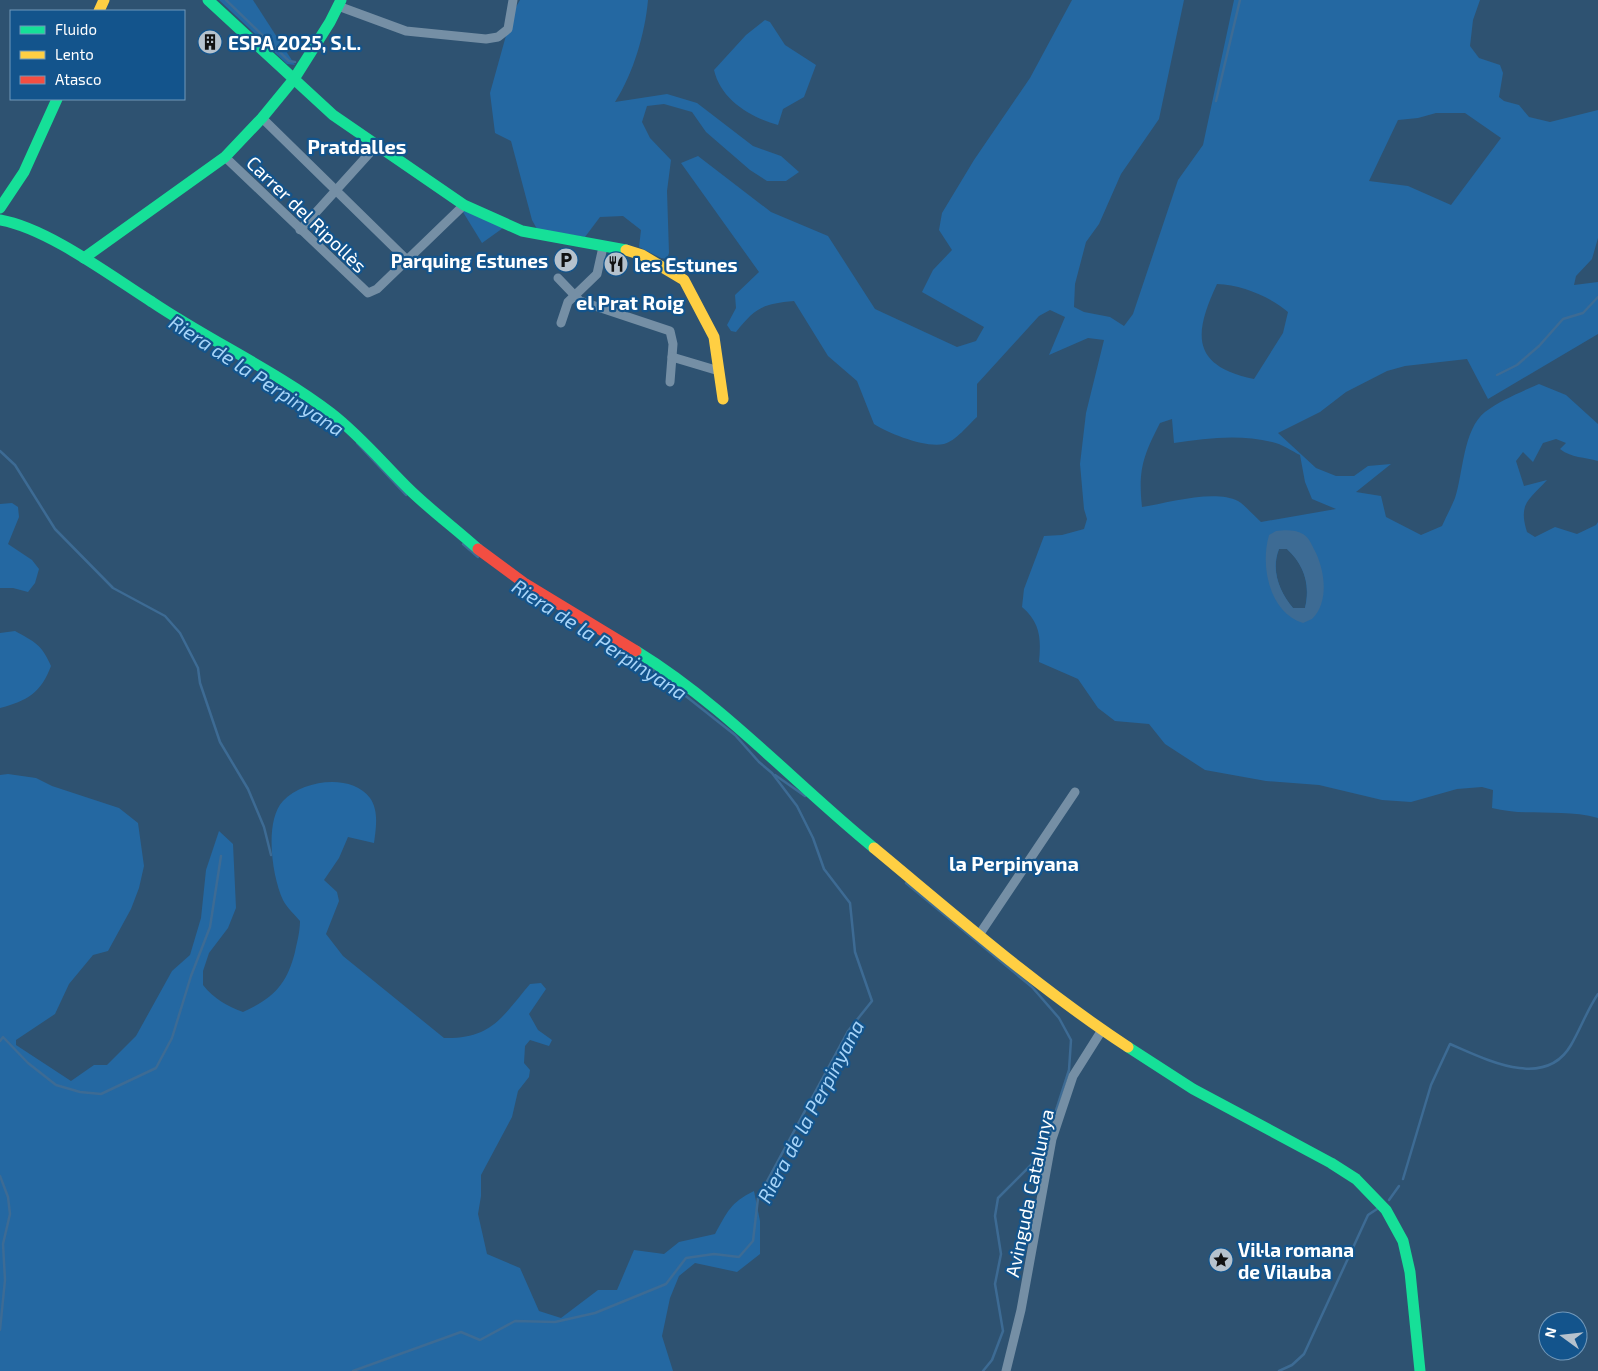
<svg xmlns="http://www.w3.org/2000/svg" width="1598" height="1371" font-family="'Exo 2',sans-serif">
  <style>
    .green { fill: #2468a2; fill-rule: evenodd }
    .water { fill: #3d6b94; fill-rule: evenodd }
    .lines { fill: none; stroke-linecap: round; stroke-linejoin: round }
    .stream { stroke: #3d6b94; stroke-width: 2.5 }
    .street { stroke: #758fa5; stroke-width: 9 }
    .fast { stroke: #16e098; stroke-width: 11 }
    .slow { stroke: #ffcf43; stroke-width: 11 }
    .jam { stroke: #f24e42; stroke-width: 11 }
    .labels { text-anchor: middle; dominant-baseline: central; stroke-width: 4.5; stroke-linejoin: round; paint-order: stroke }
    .poi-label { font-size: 19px; font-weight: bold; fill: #fff; stroke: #13548c; text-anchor: start }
    .street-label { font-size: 19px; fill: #fff; stroke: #13548c }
    .neighbourhood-label { font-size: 20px; font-weight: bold; fill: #fff; stroke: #13548c }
    .water-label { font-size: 20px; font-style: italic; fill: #a7d4f8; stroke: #13548c }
  </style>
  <rect width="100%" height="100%" fill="#2e5271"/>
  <g class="green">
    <path d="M219,0h34l42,65 -8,-1z"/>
    <path d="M520,0h128c-3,34 -15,74 -33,102l52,-8 30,9 56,43 28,10 18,16 -13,9h-19l-17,-11 -44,-38 -14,-20 -28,-8 -17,2 -5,16 8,16 21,22 -4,31 2,62 -2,6 -6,-1 -22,-11 2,-17 -18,-14 -23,1 -15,20 -48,-8 -5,-9 -21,-79 -16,-8 -5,-40 22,-79z"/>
    <path d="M1072,0h112l-25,119 -38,55 -22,50 -13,18 -11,42 -1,23 10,5 26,5 14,9 9,-12 45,-134 25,-35 31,-145h246l-7,20 -3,26 9,12 21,7 3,8 -4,24 5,4 15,4 10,12 21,5 48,-12v128l-6,21 -16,17 -2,9 24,-3v52l-110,65 -21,-40 -62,7 -18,5 -41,21 -26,20 -42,21 38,35 20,8h18l14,-10 23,-2 -35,28 25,4 5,21 35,18 21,-9c4,-9 9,-18 13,-28 8,-23 8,-69 30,-86 16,-12 36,-20 54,-28l27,11 32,29v37c-13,-4 -27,-3 -38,-12l6,-6 -10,-4 -13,4 -10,19 -10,-10 -7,9 8,25 23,-6c-18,20 -29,23 -20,52l8,5 20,-10 22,7 19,-9 2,-3v296c-35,-10 -71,-1 -106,-10l1,-18 -11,-3 -25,2 -46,13 -29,-2 -63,-15 -53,-4 -61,-11 -40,-26 -16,-20 -34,-3 -17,-13 -20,-29 -39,-17c2,-22 2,-39 -17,-55l2,-18 20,-53 18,-1 22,-6 3,-10 -3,-10 -4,-45 6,-51 18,-73 -16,-2 -39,17 16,-38 -15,-7 -11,6 -62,68v33c-9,8 -21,24 -33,27 -19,4 -54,-10 -70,-20l-17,-43 -29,-25 -34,-55c-31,3 -38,6 -58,31l-5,-1 -4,-6 9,-17 -1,-13 24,-23 -78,-109 17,-7 73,56 57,24 47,73 82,38 19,-6 8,-14 -62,-35 11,-22 19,-20 -13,-20 3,-17 32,-53 56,-82zM1436,113h29l36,25 -50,67 -43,-19 -39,-5 29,-61 20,-2zM1217,284c25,1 52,12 71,28l-5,21 -29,46c-64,-13 -60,-46 -37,-95zM1172,419l2,24c32,-5 66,-9 98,-1 10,2 20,9 28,13l5,27 7,17 24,10 -75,13c-7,-6 -15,-16 -23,-21 -24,-12 -70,2 -96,6 -4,-37 1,-51 18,-84zM1279,549h8c18,16 23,36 18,59h-12c-14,-16 -22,-38 -14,-59z"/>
    <path d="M765,20l5,2 15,23 31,20 -12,32 -21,12 -5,16c-28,-8 -57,-25 -64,-55l32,-35z"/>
    <path d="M465,210l38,18 -21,15 -19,-31z"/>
    <path d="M12,503l6,4 1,10 -11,27 24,16 7,9 -4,14 -7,9 -15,-4h-13v-84z"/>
    <path d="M15,631c20,11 27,14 36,35 -10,27 -24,35 -51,42v-75z"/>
    <path d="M8,774l28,4 16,8 67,22 19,15 6,43 -5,22 -8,21 -23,42 -15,4 -24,29 -14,30 -39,26v5l55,36 23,-16h13l29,-29 36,-65 18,-16 11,-37 5,-48 13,-39 14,13 3,64 -8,20 -19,25 -6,18v14c11,14 24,21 40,27 31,-14 44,-28 52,-60 2,-10 5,-20 5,-31 -5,-6 -13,-13 -17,-21 -11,-23 -19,-79 0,-99 20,-21 68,-28 87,-3 9,13 6,30 4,45l-26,-6 -9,21 -15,22 13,12 2,9 -13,33 17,22 101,82c48,1 58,-21 86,-54l11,-1 5,6 -17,25 9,16 14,10 -3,6 -19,-6 -5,6 -1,17 6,7 -1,7 -11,14 -6,26 -31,58v21l-3,18 9,40 33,14 19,43 22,7 37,-28h19l17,-40 30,4 15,-12 36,-8c13,-23 15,-31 39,-43l6,30v33l-23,18 -42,-9 -16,13 -9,22 -8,38 11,35h-673v-596z"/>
  </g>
  <path class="water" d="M1276,531c8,-1 19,-2 27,3 7,4 9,12 13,19 9,20 13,49 -4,66l-9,4c-34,-11 -43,-57 -34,-88zM1279,549h8c17,16 24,36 18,59h-12c-13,-16 -23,-38 -14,-59z"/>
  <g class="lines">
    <g class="stream">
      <path d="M226,0l63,61 6,1"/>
      <path d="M1216,101l24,-101"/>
      <path d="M1497,375l20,-10 22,-19 24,-27 20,-6 15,-16"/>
      <path d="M357,443l49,52"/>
      <path d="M0,451l15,14 40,64 58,59 52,28 15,17 18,35 2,15 20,59 28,47 16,38 7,28"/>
      <path d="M463,544l15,13"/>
      <path d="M775,775l30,21"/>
      <path d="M906,883l126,104 27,31 12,22 -2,30 -27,84 -44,44 -3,18 6,38 -6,30 8,47 -11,29 -9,11"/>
      <path d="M0,1041l3,-4 25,26 28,22 24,7 21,2 55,-26 16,-30 19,-62 19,-49 11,-71"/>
      <path d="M0,1176l8,21 2,17 -7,30 2,36 -5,50"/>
      <path d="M1403,1179l28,-94 19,-41c37,16 95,46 121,1 10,-17 16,-35 27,-51"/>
      <path d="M1389,1200l10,-14"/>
      <path d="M353,1371l108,-39 19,8 35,-19 40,1 40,-9 71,-29 20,-26 28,-4 25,3 14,-16 5,-43 90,-167 24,-30 -17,-49 -5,-49 -26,-34 -11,-31 -16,-32 -25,-33 -13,-11 -24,-27 -86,-68"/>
      <path d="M1279,1371l13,-6 12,-11 64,-139 9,-6"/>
    </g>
    <g class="street">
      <path d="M338,6l68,25 80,8 12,-2 10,-8 5,-29"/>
      <path d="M262,118l145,142"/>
      <path d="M225,157l143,136 9,-4 87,-84"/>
      <path d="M300,230l76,-84"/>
      <path d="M558,278l22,23 90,30 3,13 -3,38"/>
      <path d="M561,323l7,-21 29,-28 6,-27"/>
      <path d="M672,357l47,14"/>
      <path d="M979,935l96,-143"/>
      <path d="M1006,1371l15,-61 31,-171 21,-63 29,-46"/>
    </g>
    <g class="fast">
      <path d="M208,0l125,115 131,90 58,26 104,19"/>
      <path d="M0,208l24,-36 33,-73"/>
      <path d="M0,220c47,8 111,56 152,82 58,39 124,69 179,111 31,24 54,53 81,79 21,20 45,38 66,57"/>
      <path d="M84,258l141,-101 37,-39 32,-39 36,-57 11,-22"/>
      <path d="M636,651c88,54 158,132 238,197"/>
      <path d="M1128,1047l65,42 138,74 25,16 30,31 17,31 7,31 10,99"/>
    </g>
    <g class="slow">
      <path d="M99,11l5,-11"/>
      <path d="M626,250l16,5 42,25 30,57 9,62"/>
      <path d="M874,848c82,68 164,140 254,199"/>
    </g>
    <path class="jam" d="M478,549l46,34 112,68"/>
  </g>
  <defs>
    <symbol id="building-disc" viewBox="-11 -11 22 22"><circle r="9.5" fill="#b6c2cd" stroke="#13548c"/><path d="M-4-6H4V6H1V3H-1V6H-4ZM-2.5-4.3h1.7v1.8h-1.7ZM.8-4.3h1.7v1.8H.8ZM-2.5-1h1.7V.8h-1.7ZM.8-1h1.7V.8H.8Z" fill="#111"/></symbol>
    <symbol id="parking-disc" viewBox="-11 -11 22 22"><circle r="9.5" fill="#b6c2cd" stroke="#13548c"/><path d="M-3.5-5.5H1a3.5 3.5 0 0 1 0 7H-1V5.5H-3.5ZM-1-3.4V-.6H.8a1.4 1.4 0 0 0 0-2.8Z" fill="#111"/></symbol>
    <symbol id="restaurant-disc" viewBox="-11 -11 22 22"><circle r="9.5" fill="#b6c2cd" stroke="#13548c"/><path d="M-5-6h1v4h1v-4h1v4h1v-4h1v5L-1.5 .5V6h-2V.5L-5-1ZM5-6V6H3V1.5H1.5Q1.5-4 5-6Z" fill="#111"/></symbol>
    <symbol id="sight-disc" viewBox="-11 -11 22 22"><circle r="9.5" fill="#b6c2cd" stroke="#13548c"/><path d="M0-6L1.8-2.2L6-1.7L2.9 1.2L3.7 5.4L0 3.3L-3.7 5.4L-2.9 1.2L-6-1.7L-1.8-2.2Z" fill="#111"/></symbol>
  </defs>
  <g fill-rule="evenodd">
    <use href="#building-disc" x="196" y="28" width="28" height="28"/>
    <use href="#parking-disc" x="552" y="246" width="28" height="28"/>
    <use href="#restaurant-disc" x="602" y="250" width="28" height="28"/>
    <use href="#sight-disc" x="1207" y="1246" width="28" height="28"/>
  </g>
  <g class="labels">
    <g class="poi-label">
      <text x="228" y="42">ESPA 2025, S.L.</text>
      <text x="548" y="260" text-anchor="end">Parquing Estunes</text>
      <text x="634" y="264">les Estunes</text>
      <text x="1238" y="1249">Vil·la romana<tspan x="1238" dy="22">de Vilauba</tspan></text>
    </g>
    <g class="street-label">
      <text transform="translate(307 214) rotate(44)">Carrer del Ripollès</text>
      <text transform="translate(1029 1193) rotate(-78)">Avinguda Catalunya</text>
    </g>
    <g class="neighbourhood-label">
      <text x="357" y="146">Pratdalles</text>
      <text x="630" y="302">el Prat Roig</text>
      <text x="1014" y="863">la Perpinyana</text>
    </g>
    <g class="water-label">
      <text transform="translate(257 375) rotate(33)">Riera de la Perpinyana</text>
      <text transform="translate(600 639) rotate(33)">Riera de la Perpinyana</text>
      <text transform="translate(810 1111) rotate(-62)">Riera de la Perpinyana</text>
    </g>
  </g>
  <rect x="10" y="10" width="175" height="90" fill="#13548c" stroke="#7198ba"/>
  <rect x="20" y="26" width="25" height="8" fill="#16e098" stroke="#7198ba"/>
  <text x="55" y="35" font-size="15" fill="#ffffff">Fluido</text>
  <rect x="20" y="51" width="25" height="8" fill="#ffcf43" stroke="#7198ba"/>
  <text x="55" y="60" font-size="15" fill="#ffffff">Lento</text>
  <rect x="20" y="76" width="25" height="8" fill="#f24e42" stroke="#7198ba"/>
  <text x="55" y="85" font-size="15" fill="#ffffff">Atasco</text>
  <g transform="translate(1563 1336) rotate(285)"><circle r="24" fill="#13548c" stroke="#7198ba"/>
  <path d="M0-4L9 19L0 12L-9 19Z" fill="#b6c2cd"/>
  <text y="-8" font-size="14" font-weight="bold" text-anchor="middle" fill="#ffffff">N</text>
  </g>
</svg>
